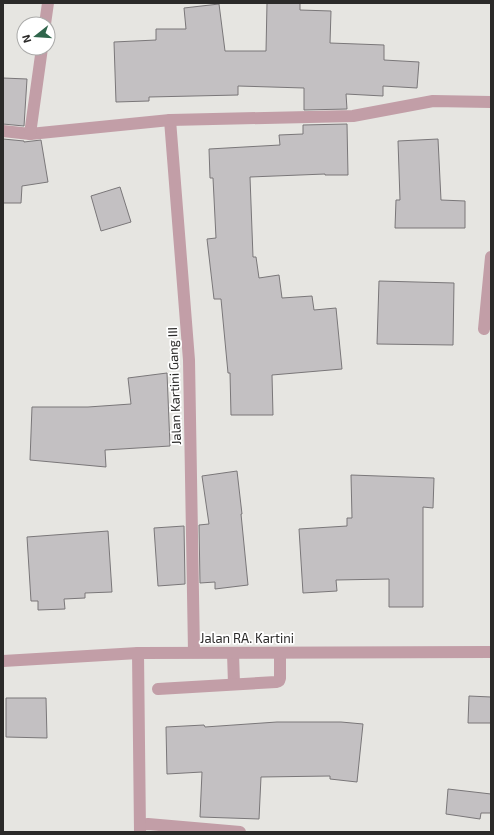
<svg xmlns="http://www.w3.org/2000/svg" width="494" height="835" font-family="'Exo 2',sans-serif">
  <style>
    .building { fill: #c3c0c2; stroke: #7a7779 }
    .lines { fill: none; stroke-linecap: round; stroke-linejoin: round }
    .service { stroke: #c29ea7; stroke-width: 12 }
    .minor { stroke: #c29ea7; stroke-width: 12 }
    .labels { text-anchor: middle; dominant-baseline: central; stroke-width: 3.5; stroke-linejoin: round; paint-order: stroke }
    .street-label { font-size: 13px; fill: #2b2a29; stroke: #fff }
  </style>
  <rect width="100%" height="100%" fill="#e6e5e1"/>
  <g class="building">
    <path d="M267,3h33v7l31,1 -1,32 54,2v15l35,2 -2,26 -34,-2v10l-37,-2 1,15 -43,1v-22l-66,-2v9l-89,2v4l-33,1 -2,-60 42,-2v-11h30l-2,-21 35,-4 6,47h41z"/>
    <path d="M3,78l24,1 -3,47 -21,-2z"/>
    <path d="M347,124l1,51h-23v-1l-75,3 3,80h3l3,21 20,-3 3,23 30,-2 2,14 22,-2 6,61 -70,6 1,40h-42l-1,-42h-2l-7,-74h-7l-7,-60 9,-1 -3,-60h-3l-1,-29 71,-4 -1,-10 24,-1v-9z"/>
    <path d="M3,139l21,2v1l17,-2 7,42 -26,4 -1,17h-18z"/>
    <path d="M438,139l3,61 24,1v27h-70l1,-28h4l-2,-59z"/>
    <path d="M120,187l11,35 -30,9 -10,-35z"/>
    <path d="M379,281l75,2 -1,62 -76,-1z"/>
    <path d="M167,373l3,73 -65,4 1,17 -76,-7 2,-53h56l43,-3 -3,-26z"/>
    <path d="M237,471l5,43h-1l7,71 -33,4v-7l-15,1 -1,-58 10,-1 -7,-48z"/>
    <path d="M351,475l83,3 -1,30 -10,-1v100h-34v-28l-53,1 1,11 -34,2 -4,-64 48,-3v-8h5z"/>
    <path d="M184,526l1,58 -27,2 -4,-58z"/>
    <path d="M108,531l4,61 -27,1v5l-21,1 1,10 -27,1v-9h-7l-4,-64z"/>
    <path d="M469,696l22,1v26h-23z"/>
    <path d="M6,698h40l1,40 -41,-1z"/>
    <path d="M277,722h64l22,2 -6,58 -27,-3v-3l-69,1 -2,42 -59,-2 2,-45 -35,2 -1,-47 38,-2 1,2z"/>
    <path d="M448,789l43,5v19h-10l-1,6 -34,-5z"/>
  </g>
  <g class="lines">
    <g class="service">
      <path d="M233,653l1,31"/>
      <path d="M158,689l118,-7 3,-1 1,-3v-25"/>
      <path d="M140,825l8,-1 92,8"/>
    </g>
    <g class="minor">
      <path d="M45,24l3,-21"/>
      <path d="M170,120l19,240 5,292"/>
      <path d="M3,131l27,3 140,-14 183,-4 80,-15 58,1"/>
      <path d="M30,134l12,-86"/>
      <path d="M484,329l7,-72"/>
      <path d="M138,653l2,179"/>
      <path d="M3,661l135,-8 353,-1"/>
    </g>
  </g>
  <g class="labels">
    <g class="street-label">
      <text transform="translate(174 386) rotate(-92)">Jalan Kartini Gang III</text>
      <text x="247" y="638">Jalan RA. Kartini</text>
    </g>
  </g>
  <rect width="494" height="835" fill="none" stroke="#2b2a29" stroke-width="8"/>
  <g transform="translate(36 36) rotate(253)"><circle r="19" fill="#ffffff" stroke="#aaaaa9"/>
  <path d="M0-3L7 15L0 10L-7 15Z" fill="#2f654b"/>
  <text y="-6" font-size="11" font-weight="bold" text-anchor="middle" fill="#2b2a29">N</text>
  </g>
</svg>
